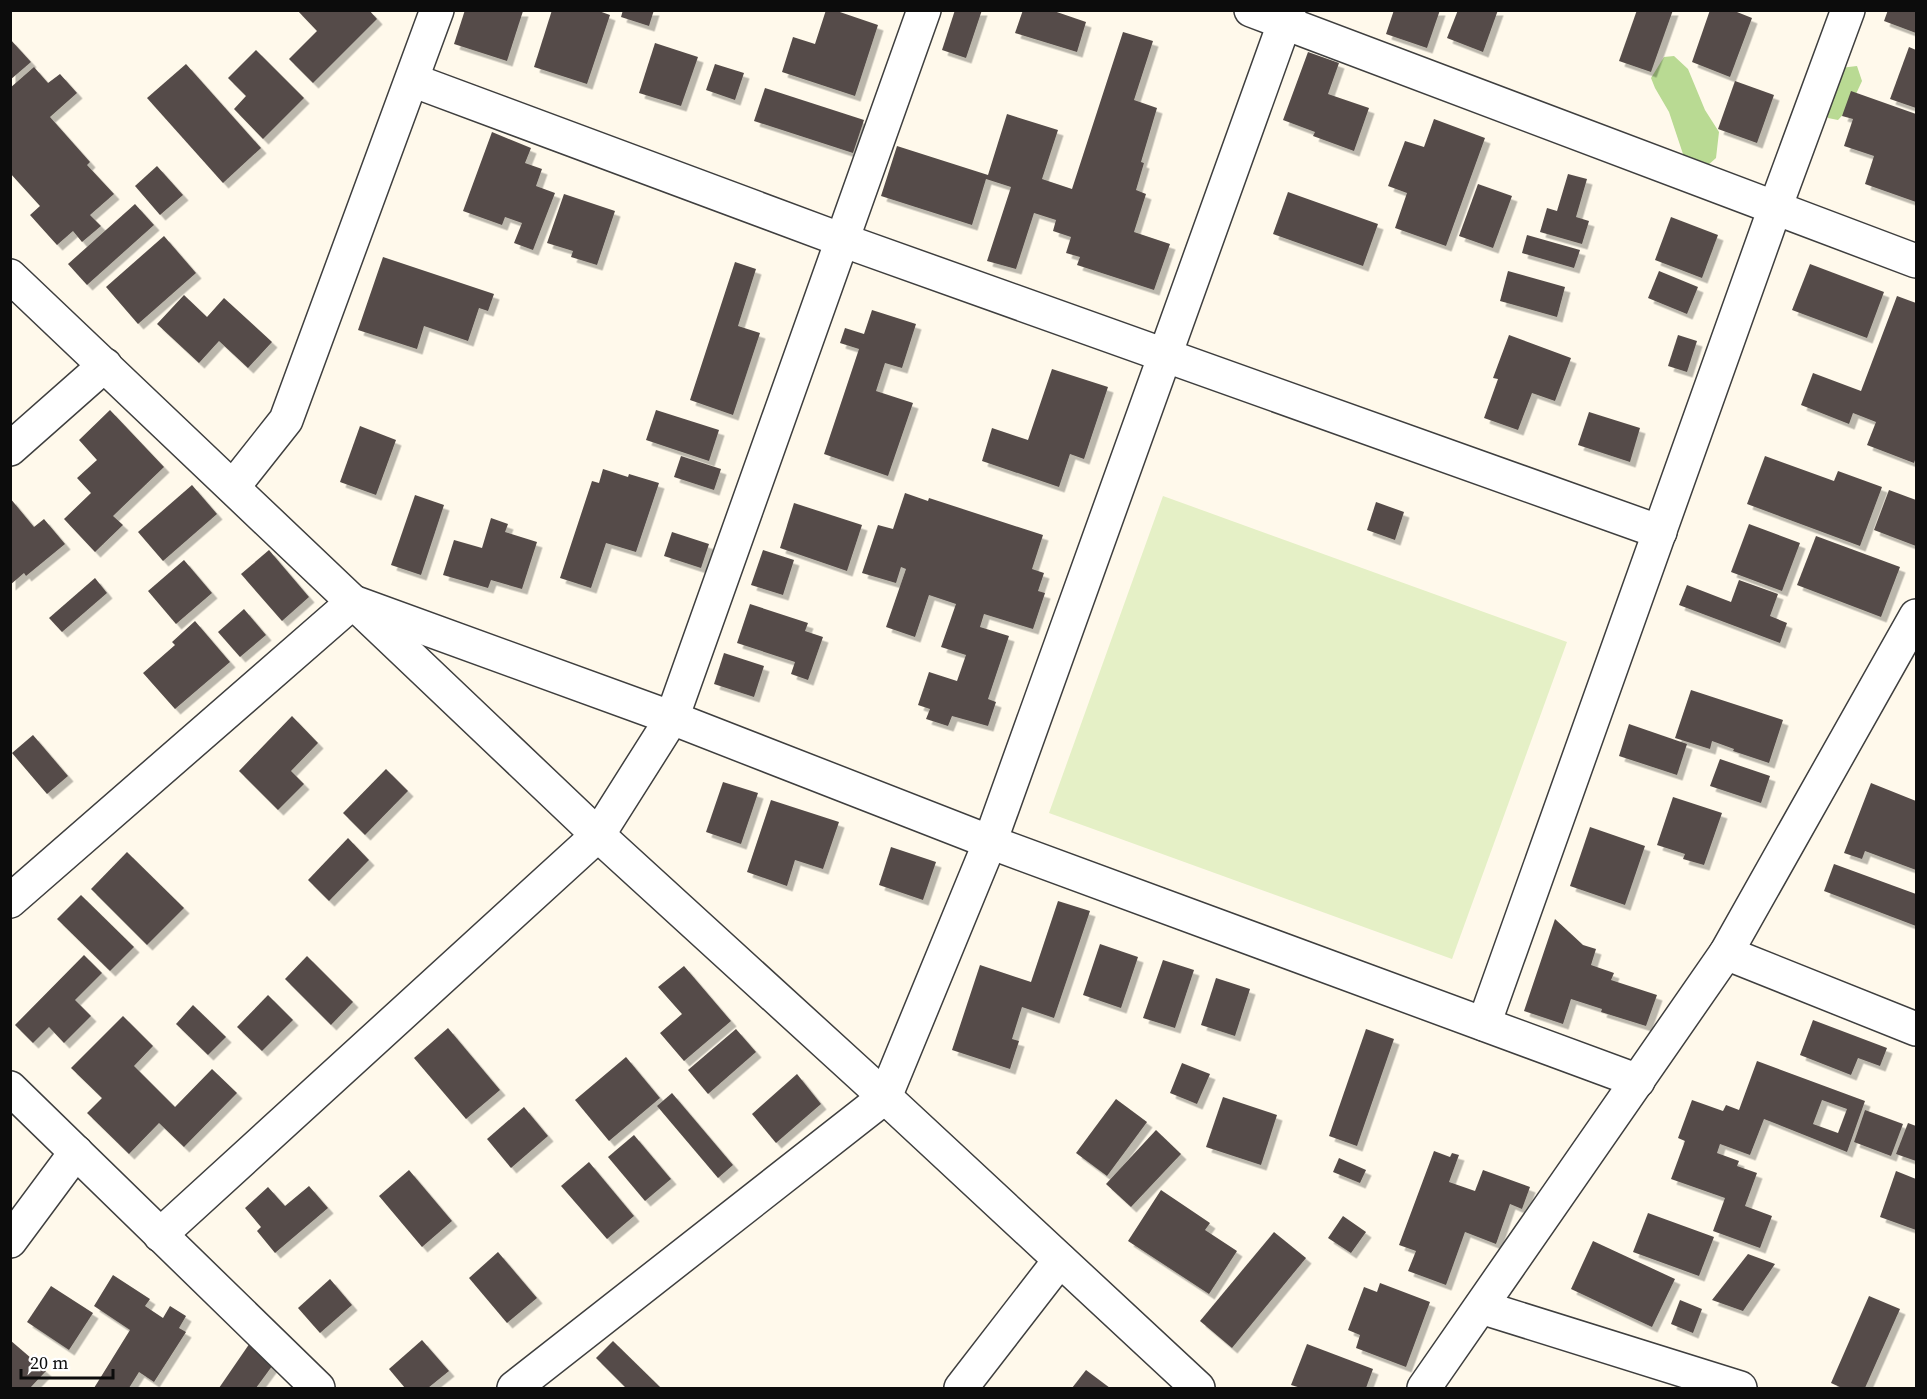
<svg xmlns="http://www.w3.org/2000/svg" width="1927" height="1399" font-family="'Source Serif 4',serif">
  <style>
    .forest { fill: #b9da93 }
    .pitch { fill: #e5f0c6 }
    .building { fill: #554c48; fill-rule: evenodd; filter: url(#shadow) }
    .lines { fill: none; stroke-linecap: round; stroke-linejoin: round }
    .minor-casing { stroke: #3f3f3f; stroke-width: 36 }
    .minor { stroke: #fff; stroke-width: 33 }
  </style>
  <defs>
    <filter id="shadow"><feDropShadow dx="5.5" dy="5.5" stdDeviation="0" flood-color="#0004"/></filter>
  </defs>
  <rect width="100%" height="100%" fill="#fff9eb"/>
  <g class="forest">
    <path d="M1674,56l14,13 17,41 14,22 -3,26 -9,8 -23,-9 -15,-45 -14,-24 -4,-10 13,-21z"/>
    <path d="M1857,66l5,15 -12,26 -12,13 -10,-2 1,-37 11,-13z"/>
  </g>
  <path class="pitch" d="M1163,496l404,146 -115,317 -403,-146z"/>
  <g class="building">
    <path d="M297,10h72l8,9 -64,64 -24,-24 28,-28z"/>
    <path d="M465,10l58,1 -16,50 -53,-17z"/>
    <path d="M552,10h44l14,5 -23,69 -53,-17z"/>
    <path d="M623,10h31l-5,16 -28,-9z"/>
    <path d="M826,10h8l44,15 -23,71 -73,-24 11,-35 22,7z"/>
    <path d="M955,10h27l-16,48 -24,-8z"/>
    <path d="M1023,10h28l35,12 -9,30 -62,-19z"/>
    <path d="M1394,10h46l-13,38 -41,-14z"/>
    <path d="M1458,10h40l-15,42 -36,-14z"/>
    <path d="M1637,10h36l-22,62 -32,-11z"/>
    <path d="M1710,10h22l20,8 -22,59 -38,-15z"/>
    <path d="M1888,10h28v23l-32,-12z"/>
    <path d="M1123,32l30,9 -19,59 23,8 -16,54 3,1 -8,27 10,4 -12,38 36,12 -16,46 -77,-25 3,-8 -14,-4 5,-16 -18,-6 3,-11 -22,-7 -18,56 -29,-8 24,-74 -25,-8 -14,46 -91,-29 16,-50 91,29 19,-61 51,16 -16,49 30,10z"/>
    <path d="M10,39l21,23 -21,18z"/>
    <path d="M655,43l43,14 -17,49 -42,-13z"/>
    <path d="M1909,47l7,3v58l-26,-9z"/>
    <path d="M256,50l48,48 -41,41 -29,-30 12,-13 -18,-18z"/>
    <path d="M1308,52l31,11 -11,31 41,14 -15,43 -41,-15 2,-4 -32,-12z"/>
    <path d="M186,64l75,84 -38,35 -76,-85z"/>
    <path d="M715,64l29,9 -9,27 -29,-10z"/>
    <path d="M34,67l14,16 12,-9 17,19 -27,24 40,45 -3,3 27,29 -24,21 11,11 -19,16 -9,-11 -16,14 -27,-30 10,-9 -30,-33v-85z"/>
    <path d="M1735,81l39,14 -17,48 -39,-14z"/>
    <path d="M765,88l99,32 -11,33 -99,-32z"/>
    <path d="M1851,91l65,23v88l-51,-18 9,-28 -30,-10 9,-27 -11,-3z"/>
    <path d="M1434,119l51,19 -39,108 -51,-18 12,-35 -19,-7 17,-45 19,6z"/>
    <path d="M492,132l39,16 -6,15 17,6 -6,17 19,7 -22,57 -19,-7 8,-20 -17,-6 -3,8 -39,-14z"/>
    <path d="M157,166l26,29 -23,20 -25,-29z"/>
    <path d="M1568,174l19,5 -11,38 13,4 -7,23 -42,-12 7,-24 10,3z"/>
    <path d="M1478,184l34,12 -19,52 -34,-12z"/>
    <path d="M1288,192l90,32 -15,42 -90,-32z"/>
    <path d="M564,194l51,17 -18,54 -26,-8 2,-6 -26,-8z"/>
    <path d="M135,204l19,21 -67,60 -19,-21z"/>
    <path d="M1671,217l47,18 -16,43 -47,-18z"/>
    <path d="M1527,235l53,15 -6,18 -52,-15z"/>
    <path d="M164,236l32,37 -58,51 -32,-37z"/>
    <path d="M383,257l111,37 -6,17 -9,-3 -11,33 -44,-15 -7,23 -59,-19z"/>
    <path d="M735,262l21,7 -18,57 22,7 -27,82 -43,-15z"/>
    <path d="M1810,264l74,28 -17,46 -75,-28z"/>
    <path d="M1508,271l57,16 -8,30 -57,-16z"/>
    <path d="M1659,271l39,16 -11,27 -39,-16z"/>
    <path d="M184,295l23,22 17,-19 48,44 -24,26 -29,-27 -20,22 -42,-39z"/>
    <path d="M1897,296l19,7v154l-2,6 -47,-18 9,-23 -23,-9 -4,11 -48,-19 12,-32 48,18z"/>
    <path d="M872,310l44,14 -14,44 -17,-5 -9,28 37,12 -25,73 -64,-22 35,-105 -19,-6 5,-15 19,6z"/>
    <path d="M1509,335l62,23 -16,43 -23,-8 -14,37 -34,-12 14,-39 -5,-1z"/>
    <path d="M1678,335l19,6 -10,31 -19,-6z"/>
    <path d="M1052,369l56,18 -24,72 -14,-5 -11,33 -77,-26 10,-33 36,12z"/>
    <path d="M110,410l54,57 -51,49 10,9 -28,27 -31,-33 27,-26 -14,-15 20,-18 -18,-20z"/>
    <path d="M656,410l63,20 -10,31 -63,-21z"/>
    <path d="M1589,412l51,16 -10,34 -52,-17z"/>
    <path d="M360,426l36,14 -20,55 -36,-13z"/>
    <path d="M681,456l40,13 -7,21 -40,-13z"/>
    <path d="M1765,456l69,25 4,-10 44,16 -22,59 -113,-42z"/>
    <path d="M603,469l25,8 1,-3 30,9 -23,69 -30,-9 -15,45 -31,-10 32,-97 7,2z"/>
    <path d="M192,485l25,29 -54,47 -25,-29z"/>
    <path d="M1889,490l27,10v46l-42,-16z"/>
    <path d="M905,493l23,8 1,-3 114,37 -11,34 12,4 -6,18 7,2 -12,36 -49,-15 -4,13 29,9 -21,63 8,3 -8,24 -36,-10 -4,10 -22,-7 4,-10 -12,-4 11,-33 28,9 9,-26 -25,-8 15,-43 -27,-9 -14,42 -29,-10 20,-58 -5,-2 -5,16 -34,-10 16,-48 15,4z"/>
    <path d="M415,495l29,10 -23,70 -30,-10z"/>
    <path d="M10,498l24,29 10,-8 21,25 -39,32 -2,-3 -14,12z"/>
    <path d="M1376,502l28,10 -9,28 -28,-10z"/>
    <path d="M794,503l68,22 -15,46 -67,-23z"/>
    <path d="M491,518l17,6 -3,8 32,10 -15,47 -31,-9 -3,8 -45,-13 11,-35 28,8z"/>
    <path d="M1749,524l51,19 -18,48 -51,-19z"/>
    <path d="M672,532l37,12 -8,24 -37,-12z"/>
    <path d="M1816,536l84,31 -19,50 -84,-32z"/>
    <path d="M269,550l40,47 -27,24 -41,-47z"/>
    <path d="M763,550l31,10 -11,35 -32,-10z"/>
    <path d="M184,560l28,33 -36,31 -28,-33z"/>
    <path d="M95,578l12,15 -45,39 -13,-14z"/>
    <path d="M1739,580l39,14 -8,22 17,7 -7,20 -101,-38 8,-20 44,17z"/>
    <path d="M750,604l58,19 -3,8 18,6 -15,43 -17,-6 4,-12 -58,-19z"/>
    <path d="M244,609l22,26 -26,22 -22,-25z"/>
    <path d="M195,621l35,41 -55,47 -32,-36 32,-28 -3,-3z"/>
    <path d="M724,653l40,13 -10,31 -40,-13z"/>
    <path d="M1691,690l92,30 -14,43 -36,-12 1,-2 -22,-8 -2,8 -35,-11z"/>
    <path d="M292,716l26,27 -27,28 13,13 -26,26 -39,-39z"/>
    <path d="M1629,724l58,20 -10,31 -58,-19z"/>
    <path d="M33,735l35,41 -21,18 -35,-41z"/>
    <path d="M1720,759l50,17 -9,27 -51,-17z"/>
    <path d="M386,769l22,22 -43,44 -22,-22z"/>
    <path d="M723,782l35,11 -17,51 -35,-12z"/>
    <path d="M1871,783l45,18v69l-51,-19 -3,8 -18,-6z"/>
    <path d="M1673,797l49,16 -18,52 -21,-6 2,-5 -28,-9z"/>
    <path d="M771,800l68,22 -16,47 -28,-9 -8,26 -40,-14z"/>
    <path d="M1590,827l55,19 -20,59 -55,-19z"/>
    <path d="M348,838l21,22 -40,41 -21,-21z"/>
    <path d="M891,847l45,15 -13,38 -44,-15z"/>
    <path d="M127,852l57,56 -37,37 -56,-56z"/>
    <path d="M1834,864l82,30v32l-92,-35z"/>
    <path d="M81,895l53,52 -24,24 -53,-52z"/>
    <path d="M1058,901l32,10 -36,107 -32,-11 -10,32 7,2 -9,28 -58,-19 28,-85 51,17z"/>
    <path d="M1555,919l28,26 13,4 -5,16 23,8 -3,7 46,15 -11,31 -45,-14 1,-3 -31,-10 -8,25 -39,-13z"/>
    <path d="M1100,944l38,13 -17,51 -38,-13z"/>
    <path d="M84,955l18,18 -27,27 16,16 -27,27 -15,-16 -16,16 -18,-18z"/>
    <path d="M307,956l46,46 -22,23 -46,-46z"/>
    <path d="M1163,960l31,10 -19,58 -32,-10z"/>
    <path d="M684,966l47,55 -47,40 -24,-28 22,-19 -24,-27z"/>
    <path d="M1216,978l34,11 -15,47 -34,-11z"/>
    <path d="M268,995l25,25 -31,31 -25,-24z"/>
    <path d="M193,1005l33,32 -18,18 -32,-31z"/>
    <path d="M123,1016l30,30 -19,20 41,41 37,-38 25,24 -53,54 -25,-24 -30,31 -42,-41 15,-15 -31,-30z"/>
    <path d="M1813,1020l74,28 -7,18 -22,-8 -7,17 -51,-20z"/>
    <path d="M448,1028l52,62 -34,29 -52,-61z"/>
    <path d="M736,1029l20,23 -48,42 -20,-24z"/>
    <path d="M1366,1029l28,10 -37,107 -28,-10z"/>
    <path d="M626,1057l34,41 -51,43 -34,-41z"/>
    <path d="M1757,1061l108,40 -18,51 -83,-33 -14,36 -30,-11 -3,9 22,8 -2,5 20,7 -12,33 27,10 -12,32 -47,-17 12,-33 -54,-19 14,-38 -7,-3 14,-38 31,11 3,-6 13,5zM1822,1100l25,9 -9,24 -25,-9z"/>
    <path d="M1182,1063l28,11 -13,30 -27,-11z"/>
    <path d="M797,1074l24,30 -45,39 -24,-29z"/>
    <path d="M672,1093l61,72 -15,13 -61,-72z"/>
    <path d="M1223,1097l54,18 -16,50 -55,-18z"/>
    <path d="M1116,1099l31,23 -40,54 -31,-23z"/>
    <path d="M524,1107l24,29 -37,32 -24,-29z"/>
    <path d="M1865,1110l38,14 -12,32 -37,-14z"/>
    <path d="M1908,1123l8,3v35l-20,-7z"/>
    <path d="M1156,1130l25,24 -50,53 -25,-23z"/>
    <path d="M634,1135l37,44 -26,22 -37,-44z"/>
    <path d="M1434,1151l16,6 2,-4 7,2 -10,27 26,9 8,-21 47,17 -8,22 -12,-5 -14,40 -31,-12 -19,53 -38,-14 8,-20 -17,-6z"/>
    <path d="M1339,1158l27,12 -6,13 -27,-11z"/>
    <path d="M589,1162l45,54 -27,23 -46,-53z"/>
    <path d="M409,1170l43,51 -30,26 -43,-51z"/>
    <path d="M1896,1171l20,8v51l-36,-13z"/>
    <path d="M309,1186l19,22 -53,45 -18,-22 4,-4 -16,-19 23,-21 17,19z"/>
    <path d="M1161,1190l49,33 -5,7 32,21 -28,43 -81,-53z"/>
    <path d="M1648,1213l66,24 -15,39 -66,-24z"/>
    <path d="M1343,1216l23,16 -15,21 -23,-15z"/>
    <path d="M1274,1232l32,26 -74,90 -32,-27z"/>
    <path d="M1593,1241l82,38 -23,48 -81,-38z"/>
    <path d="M498,1252l39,46 -30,25 -38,-45z"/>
    <path d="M1748,1254l27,10 -32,47 -31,-11z"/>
    <path d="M113,1275l37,24 -5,7 18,12 7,-12 16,10 -7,12 7,4 -32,50 -15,-10 -10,16h-35l36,-58 -36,-24z"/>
    <path d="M330,1279l22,26 -32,28 -22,-25z"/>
    <path d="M1380,1283l50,19 -24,65 -50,-19 4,-13 -12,-5 16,-43 13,5z"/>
    <path d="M51,1286l42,27 -24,37 -42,-28z"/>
    <path d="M1869,1296l31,13 -35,79h-23l-11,-5z"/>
    <path d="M1680,1300l22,9 -9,24 -22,-9z"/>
    <path d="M10,1340l36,31 -16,17h-20z"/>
    <path d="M252,1340l26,18 -22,30h-37z"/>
    <path d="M422,1340l27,31 -21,17h-23l-16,-19z"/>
    <path d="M613,1341l48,47h-35l-30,-30z"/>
    <path d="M1307,1344l66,25 -7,19h-65l-10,-3z"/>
    <path d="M1086,1370l24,18h-38z"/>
  </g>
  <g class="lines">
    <defs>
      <g id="minor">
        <path d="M1251,10l665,251"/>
        <path d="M412,80l430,160 818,292"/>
        <path d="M10,276l588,559 287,262 313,291"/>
        <path d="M10,449l95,-84"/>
        <path d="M233,487l53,-67 151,-410"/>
        <path d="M10,901l343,-299 319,116 318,124 648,239"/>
        <path d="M1726,953l190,76"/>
        <path d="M1484,1024l291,-816 73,-198"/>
        <path d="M10,1088l308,300"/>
        <path d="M160,1235l438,-400 74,-117 252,-708"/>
        <path d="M10,1241l66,-89"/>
        <path d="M1481,1307l259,81"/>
        <path d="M514,1388l371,-291 105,-255 299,-832"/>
        <path d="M961,1388l99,-128"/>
        <path d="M1424,1388l302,-435 190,-337"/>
      </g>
    </defs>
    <use href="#minor" class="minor-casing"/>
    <use href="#minor" class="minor"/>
  </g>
  <rect width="1927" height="1399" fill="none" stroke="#0c0c0c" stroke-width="24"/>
  <path d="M21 1369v9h92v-9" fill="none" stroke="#0c0c0c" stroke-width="3"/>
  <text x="30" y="1369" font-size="18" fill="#0c0c0c" stroke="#ffffff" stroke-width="4.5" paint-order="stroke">20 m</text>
</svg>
